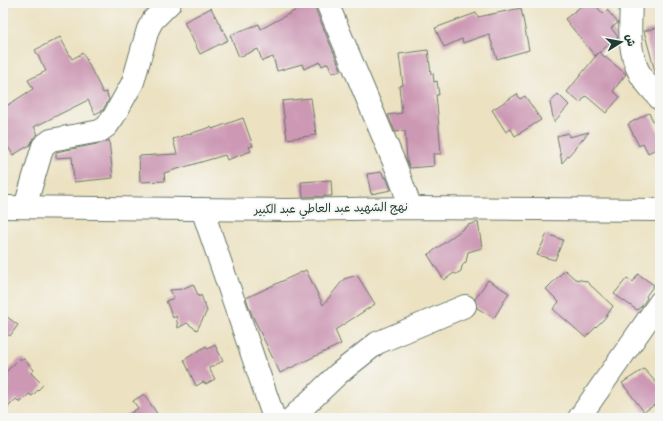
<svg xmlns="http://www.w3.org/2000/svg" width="663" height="421" font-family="Mynerve,'Playpen Sans Arabic',sans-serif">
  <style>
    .building { fill: #cc98b4 }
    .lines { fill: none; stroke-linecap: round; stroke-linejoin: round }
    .minor-casing { stroke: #677766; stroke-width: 24 }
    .minor { stroke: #fff; stroke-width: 22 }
    .labels { text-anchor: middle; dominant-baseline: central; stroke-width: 4; stroke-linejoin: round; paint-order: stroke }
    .street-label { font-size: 12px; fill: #1f3d34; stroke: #f6f6f2 }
  </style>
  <rect width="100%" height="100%" fill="#f6f6f2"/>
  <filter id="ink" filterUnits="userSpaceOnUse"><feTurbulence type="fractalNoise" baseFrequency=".025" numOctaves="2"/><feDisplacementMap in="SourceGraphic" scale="8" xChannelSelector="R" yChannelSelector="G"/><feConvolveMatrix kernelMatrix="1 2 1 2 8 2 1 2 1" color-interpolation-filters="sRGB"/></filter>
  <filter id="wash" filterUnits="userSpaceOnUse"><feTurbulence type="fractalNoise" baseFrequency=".012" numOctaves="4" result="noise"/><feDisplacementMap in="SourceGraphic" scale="16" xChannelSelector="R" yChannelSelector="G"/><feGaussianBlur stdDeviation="0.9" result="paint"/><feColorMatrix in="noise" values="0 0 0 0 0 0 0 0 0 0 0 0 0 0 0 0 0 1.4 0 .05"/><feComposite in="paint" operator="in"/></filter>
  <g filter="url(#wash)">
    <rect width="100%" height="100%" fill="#ece2c2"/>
    <g id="blocks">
      <g class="building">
        <path d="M309,3h6v5l26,62 -9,3 -4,-10 -6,3 -2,-4 -16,7 -2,-5 -25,7 -4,-14 -11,4 -4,-12 -19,8 -9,-22 29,-11 2,5z"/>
        <path d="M585,3h9l9,11 4,-4 11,13 -7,5 7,9 -23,19 -30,-37z"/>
        <path d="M211,8l17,32 -28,14 -16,-32z"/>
        <path d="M521,8l8,42 -32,9 -8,-25 -26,9 -1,-4 -18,8 -9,-19 41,-15 2,4z"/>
        <path d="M660,27v48h-4l-12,-44z"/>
        <path d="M60,37l12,22 11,-6 20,40 3,-1 3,7 -6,11 -8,4 -7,-14 -54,27 4,7 -3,2 -5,9 -17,10 -10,-17v-30l30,-19 -5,-9 18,-9 -11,-21z"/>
        <path d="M428,50l3,24 2,-1 1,9 3,-1 2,14h-3l2,20 3,39h-8l1,12 -24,2 -3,-7 -2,-30 -10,1 -7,-17 14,-2 -3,-27 4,-1 -4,-31z"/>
        <path d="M599,52l27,22 -13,17 7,6 -14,16 -20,-17 -6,7 -13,-11z"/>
        <path d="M517,94l3,5 5,-3 16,24 -26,16 -4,-7 -5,3 -14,-22z"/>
        <path d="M558,94l11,11 -15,17 -4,-19z"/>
        <path d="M311,98l5,37 -29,4 -5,-38z"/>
        <path d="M649,113l11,22v12l-12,6 -5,-10 -4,3 -11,-22z"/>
        <path d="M243,118l10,28 -4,1 2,4 -24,9 -2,-5 -61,18 1,8 -25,1 -1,-26 38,-2 -4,-15 38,-12 1,2z"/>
        <path d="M589,132l-27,31 -5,-27 11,-3 1,4z"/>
        <path d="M109,140l4,38 -39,4 -2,-25 -16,1v-6l46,-9z"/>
        <path d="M382,172l2,6 2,-1 5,13 -20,4 -4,-20z"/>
        <path d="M331,180l1,16 -29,1 -2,-15z"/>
        <path d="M478,222l4,26 -14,4 -2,10 -4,4 -1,5 -5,3 -2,-1 -10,7 -16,-25 40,-30z"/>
        <path d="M547,234l16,6 -8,20 -18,-5z"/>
        <path d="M306,270l17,35 21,-26 13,-4 18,29 -40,26 6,14 -61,29 -28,-58 -6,-17z"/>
        <path d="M565,270l10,9 11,2 27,25 -8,12 -15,15 -5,4 -32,-28 6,-7 -13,-13z"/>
        <path d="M638,274l16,11 -8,11 1,2 -6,9 -4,3 -23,-16 13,-16 6,4z"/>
        <path d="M488,280l21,13 -15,25 -17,-10 -2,-9z"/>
        <path d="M193,284l6,13 2,-2 6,16 -10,19 -10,-7 -9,5 -2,-12 -3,2 -7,-17 8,-3 -4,-8 12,-1z"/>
        <path d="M3,314l15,11 -8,11 -7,-5z"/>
        <path d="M215,345l8,16 -14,7 6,11 -9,5 -3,-2 -7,4 -12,-26 22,-14 2,3z"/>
        <path d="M19,359h5l10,11 -3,3 12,12 -11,11 -3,-2 -9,9 -4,-4 -13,13v-37z"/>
        <path d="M644,369l16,18v14l-16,11 -22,-29z"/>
        <path d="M144,394l16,24h-36l14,-10 -5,-7z"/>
      </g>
    </g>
  </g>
  <g filter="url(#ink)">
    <use href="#blocks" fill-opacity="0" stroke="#677766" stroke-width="1"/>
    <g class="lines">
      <defs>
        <g id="minor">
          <path d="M327,3l69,164 15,41"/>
          <path d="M631,3c-1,24 -3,50 9,71 5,9 13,17 20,25"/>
          <path d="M3,207l284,3 124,-2 249,2"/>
          <path d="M25,207l18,-61 8,-6 49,-9 7,-5 7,-10 19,-34 15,-53 5,-9 17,-17"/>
          <path d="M202,209l72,209"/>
          <path d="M292,418l46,-44 39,-31 88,-37"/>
          <path d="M579,418l81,-116"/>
        </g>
      </defs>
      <use href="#minor" class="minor-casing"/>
      <use href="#minor" class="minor"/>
    </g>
  </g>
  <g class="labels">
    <g class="street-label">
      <text transform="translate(331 209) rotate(-1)">نهج الشهيد عبد العاطي عبد الكبير</text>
    </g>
  </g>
  <rect width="663" height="421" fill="none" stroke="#f6f6f2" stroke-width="16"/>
  <g transform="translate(621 42) rotate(79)" stroke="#f6f6f2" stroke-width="3" paint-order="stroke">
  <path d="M0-3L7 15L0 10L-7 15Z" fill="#1f3d34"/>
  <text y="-6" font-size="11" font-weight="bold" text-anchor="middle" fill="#1f3d34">ش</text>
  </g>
</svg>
